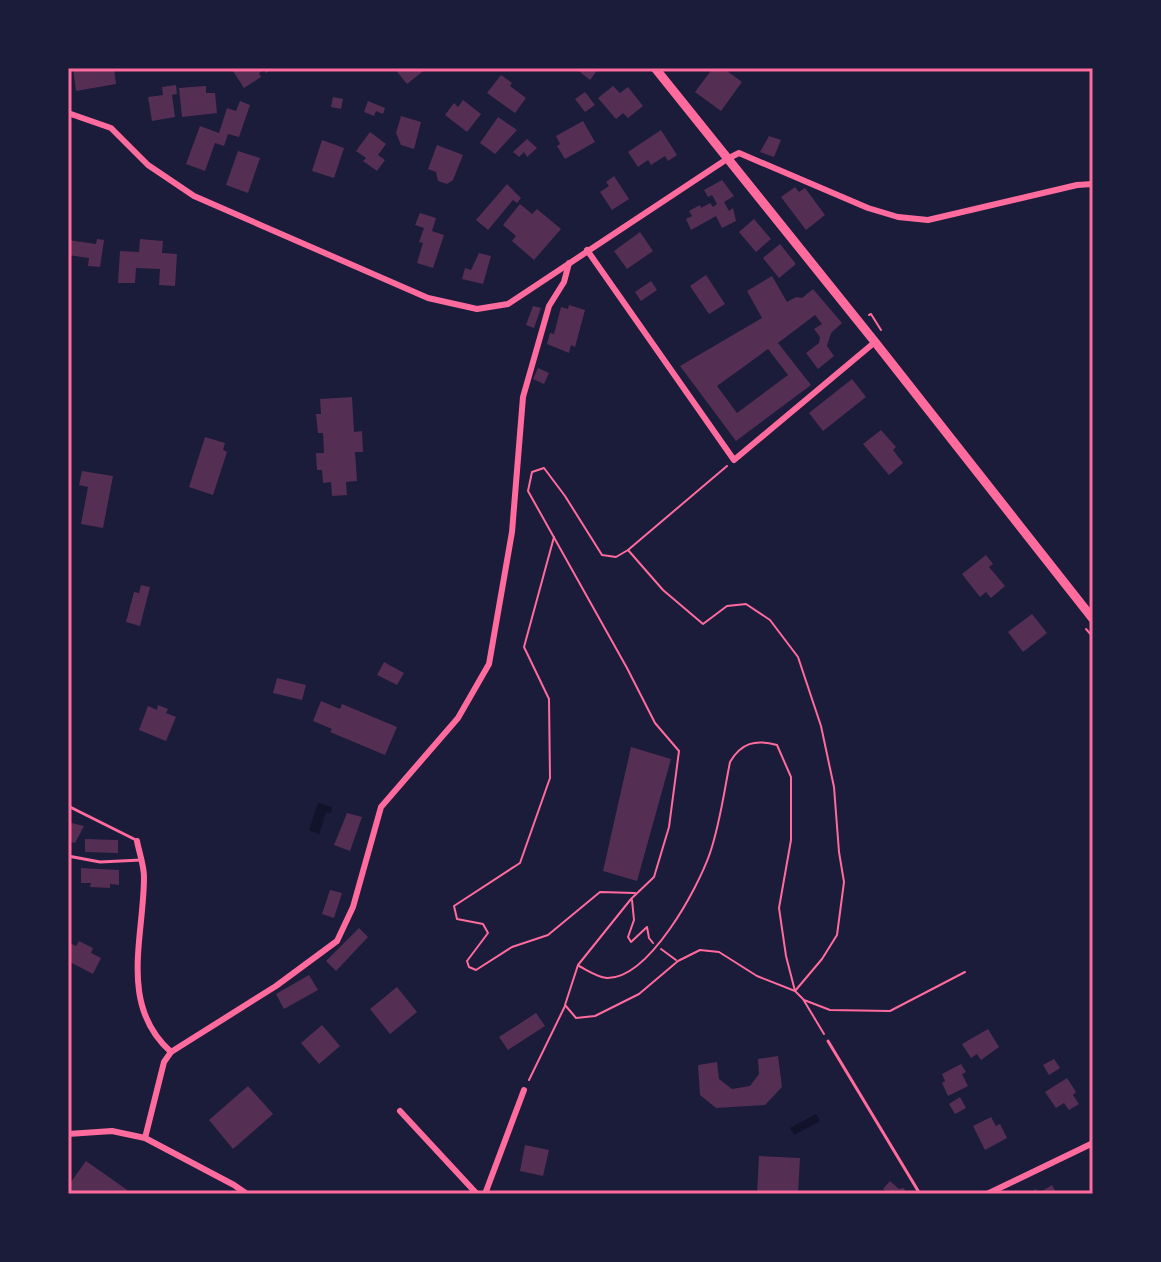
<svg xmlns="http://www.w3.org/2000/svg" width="1161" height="1262" font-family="'Times New Roman',serif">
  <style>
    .water { fill: #12122b }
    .building { fill: #542f53; fill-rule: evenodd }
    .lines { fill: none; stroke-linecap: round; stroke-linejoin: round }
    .path { stroke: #ff6b9d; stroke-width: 2 }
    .service { stroke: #ff6b9d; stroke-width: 3 }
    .minor { stroke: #ff6b9d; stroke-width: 6 }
    .secondary { stroke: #ff6b9d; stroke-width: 9 }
    .neatline { fill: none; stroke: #ff6b9d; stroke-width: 3 }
  </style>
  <rect width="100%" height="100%" fill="#1b1b3a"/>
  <g class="water">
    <path d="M318,803l14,4 -1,6 -5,-1 -7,22 -10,-4z"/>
    <path d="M816,1114l4,7 -26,14 -4,-7z"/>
  </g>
  <g class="building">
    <path d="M73,68h41l2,16 -40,7z"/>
    <path d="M231,68h43l-8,5 -2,-3 -5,3 2,4 -17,11z"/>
    <path d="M394,68h33l-20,16z"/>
    <path d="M575,68h24l-9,12z"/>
    <path d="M713,68h10l19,14 -21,29 -26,-19z"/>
    <path d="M501,75l11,8 -2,3 16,12 -11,15 -28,-20z"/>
    <path d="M176,85l1,9 -5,1 3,22 -23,4 -4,-24 15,-2 -1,-8z"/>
    <path d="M206,86v7h9l2,20 -35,4 -3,-29z"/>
    <path d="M613,86l7,7 8,-6 15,19 -15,12 -5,-5 -7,6 -18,-21z"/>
    <path d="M585,92l10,13 -10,7 -10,-13z"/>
    <path d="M333,97l10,2 -2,10 -10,-2z"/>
    <path d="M463,100l18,14 -14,18 -22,-17 9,-12 4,4z"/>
    <path d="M240,101l10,4 -11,32 -11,-3 -4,12 -9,-3 -10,28 -19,-7 14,-38 19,7 8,-25 9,3z"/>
    <path d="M368,101l17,7 -2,6 -7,-3 -2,5 -10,-4z"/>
    <path d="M401,116l20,6 -7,27 -13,-4 -5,-12z"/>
    <path d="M498,117l19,13 -22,24 -15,-11z"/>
    <path d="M583,121l12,21 -30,17 -8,-13 3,-2 -4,-8z"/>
    <path d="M661,130l16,25 -9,6 -3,-5 -14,9 -3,-5 -10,7 -10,-15z"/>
    <path d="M370,132l16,12 -8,11 7,5 -8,11 -14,-10 3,-3 -10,-7z"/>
    <path d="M769,136l12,4 -7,17 -14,-5z"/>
    <path d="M527,139l10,9 -10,9 -3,-5 -5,5 -6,-5z"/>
    <path d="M322,140l22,8 -10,30 -22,-7z"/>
    <path d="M437,145l26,10 -10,25 -6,4 -9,-3 -2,-9 -8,-3z"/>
    <path d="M238,151l22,7 -12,35 -22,-8z"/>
    <path d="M614,176l15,23 -17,11 -12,-18 9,-6 -3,-4z"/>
    <path d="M722,180l12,16 -10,6 5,9 4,-3 3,13 -14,7 -6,-12 -25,14 -5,-11 6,-3 -3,-5 11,-6 1,3 9,-5 3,4 4,-3 -5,-9 -4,2 -4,-7z"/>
    <path d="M507,184l14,14 -4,5 -4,-3 -25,30 -12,-10z"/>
    <path d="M795,187l4,5 6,-4 20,27 -19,15 -25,-33z"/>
    <path d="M520,204l12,10 5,-5 24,20 -27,31 -22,-19 4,-5 -13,-11z"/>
    <path d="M420,213l16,5 -4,13 12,4 -11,33 -16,-5 6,-20 -4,-1 5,-14 -9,-3z"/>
    <path d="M754,219l17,20 -15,13 -17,-20z"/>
    <path d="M640,232l13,19 -26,18 -13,-18z"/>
    <path d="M97,239l7,1 -4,27 -12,-1 1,-8 -21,-3v-15l28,4z"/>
    <path d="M140,239l23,2 -1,12 15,1 -2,32 -16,-1 1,-16 -24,-1 -1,15h-17l2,-32 19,1z"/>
    <path d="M780,244l16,20 -17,14 -16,-20z"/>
    <path d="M479,253l12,3 -8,28 -21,-5 3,-11 6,2z"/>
    <path d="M706,275l19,29 -16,10 -19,-28z"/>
    <path d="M772,276l15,26 9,-5 6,1 11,-9 29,34 -11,10 -4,13 7,10 -16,13 -12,-16 13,-10 1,-6 -6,-8 8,-5 -7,-9 -37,28 33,42 -75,56 -56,-75 82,-48 -15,-27zM768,349l20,26 -51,38 -20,-27z"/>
    <path d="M651,281l6,9 -16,11 -6,-9z"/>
    <path d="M569,305l16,5 -10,37 -4,-2 -2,8 -22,-9 3,-11 4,1 7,-27 7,2z"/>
    <path d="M533,306l8,2 -7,20 -8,-3z"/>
    <path d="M538,368l11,5 -5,11 -11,-5z"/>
    <path d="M852,379l14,18 -43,34 -14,-18z"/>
    <path d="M352,397l2,35 8,-1 1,21h-8l2,29 -11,1 1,13 -15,1 -1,-14 -8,1 -1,-13h-5l-1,-17h8l-1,-20h-5l-2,-19h5l-1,-15z"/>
    <path d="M881,430l15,17 -3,3 10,13 -14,12 -26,-31z"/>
    <path d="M205,437l20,6 -2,7 4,2 -14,43 -24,-8z"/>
    <path d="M82,471l31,5 -10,52 -22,-4 7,-37 -9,-2z"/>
    <path d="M986,555l7,9 -4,3 16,19 -14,12 -5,-6 -6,5 -18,-23z"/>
    <path d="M141,585l9,2 -10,39 -14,-4 8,-30 5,1z"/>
    <path d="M1032,614l15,19 -24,19 -15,-20z"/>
    <path d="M384,662l20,11 -7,12 -20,-10z"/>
    <path d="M277,678l29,7 -4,15 -29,-7z"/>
    <path d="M321,701l19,8 2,-5 55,23 -12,28 -55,-23 2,-3 -19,-8z"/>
    <path d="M158,705l10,4 -2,4 10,4 -10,24 -27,-11 9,-24 9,4z"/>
    <path d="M631,747l40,12 -34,122 -34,-10z"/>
    <path d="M347,813l15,4 -12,34 -16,-6z"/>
    <path d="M68,822l16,4 -9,17 -7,-2z"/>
    <path d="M85,839l33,1v13l-33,-1z"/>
    <path d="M81,868l38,2v15l-9,-1v4l-20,-1 1,-4h-10z"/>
    <path d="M330,890l12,3 -8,25 -12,-4z"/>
    <path d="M359,928l9,9 -32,34 -10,-10z"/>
    <path d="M79,941l14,7 -2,5 10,5 -8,16 -25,-13v-19l8,4z"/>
    <path d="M309,975l9,15 -34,19 -8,-15z"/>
    <path d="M397,987l20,25 -27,22 -20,-25z"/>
    <path d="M536,1013l9,13 -37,24 -9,-13z"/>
    <path d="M322,1025l18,21 -21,18 -18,-21z"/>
    <path d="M988,1029l11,18 -18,13 -4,-6 -6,4 -9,-14z"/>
    <path d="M778,1056l4,31 -17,18 -49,3 -16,-13 -2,-30 19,-3 2,17 13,10 18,-3 9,-12 -1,-15z"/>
    <path d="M1054,1059l6,9 -11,7 -6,-10z"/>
    <path d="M961,1064l5,8 -4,2 6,12 -20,10 -6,-13 3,-2 -3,-7z"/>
    <path d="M1067,1078l9,14 -3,3 6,9 -10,6 -5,-7 -8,5 -11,-16z"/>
    <path d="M248,1086l25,28 -40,35 -24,-29z"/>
    <path d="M960,1097l6,11 -11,6 -6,-10z"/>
    <path d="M991,1117l5,9 4,-2 7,14 -22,12 -12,-24z"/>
    <path d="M525,1145l24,5 -6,26 -23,-5z"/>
    <path d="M759,1156l41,2 -2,36h-41z"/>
    <path d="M86,1161l47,33h-65v-8z"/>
    <path d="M890,1181l9,8 5,-1 2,6h-17l-6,-5z"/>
    <path d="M1052,1185l5,9h-29l8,-5 3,4z"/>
  </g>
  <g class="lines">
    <g class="path">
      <path d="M869,315l2,-1 10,16"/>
      <path d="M554,537l-30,110 25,52 1,79 -30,85 -66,43 3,13 26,5 5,9 -21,28 2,6 7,3 36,-23 36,-12 52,-43 35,1"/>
      <path d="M628,550l-12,7 -14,-2 -37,-59 -21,-28 -12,4 -4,19 99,177 28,55 24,28 -10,76 -15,50 -23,22 -53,66 -13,40 11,13 19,-2 44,-22 39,-33 22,-11 19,2 38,24 38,15 27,-32 15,-24 7,-53 -5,-30 -5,-65 -13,-61 -23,-69 -28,-37 -24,-16 -19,2 -24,18 -40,-34 -35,-40 99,-84"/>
      <path d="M1086,629l7,8"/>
      <path d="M632,900l2,20 -6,17 3,5 16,-15 2,11 4,5"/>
      <path d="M661,949l15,11"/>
      <path d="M579,966c8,4 18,11 28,12 42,1 91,-90 103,-125 10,-29 14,-61 20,-91 11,-19 25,-23 47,-17l14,32v63l-12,68 7,48 9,35 8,8 21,35"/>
      <path d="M804,1000l26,10 60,1 75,-39"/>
      <path d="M529,1080l36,-74"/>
    </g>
    <g class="service">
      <path d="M68,806l68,34"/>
      <path d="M68,856l32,6 41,-2"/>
      <path d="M828,1041l92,153"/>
    </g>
    <g class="minor">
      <path d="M68,113l43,15 37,37 46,31 234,102 49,11 31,-5 219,-145 12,-6 129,55 30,9 30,3 149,-35 16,-1"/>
      <path d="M587,250l147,210 141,-118"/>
      <path d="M137,841c2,11 7,24 7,36 0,60 -26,128 27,175"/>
      <path d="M400,1111l77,83"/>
      <path d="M68,1134l44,-3 33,7 89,47 13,9"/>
      <path d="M145,1138l19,-76 7,-10 105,-66 61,-45 16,-34 28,-100 77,-89 31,-54 23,-132 11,-135 26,-91 15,-24 5,-19"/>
      <path d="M485,1194l39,-104"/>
      <path d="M987,1194l106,-51"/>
    </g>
    <path class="secondary" d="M655,68l220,274 218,277"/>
  </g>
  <rect width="1161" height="1262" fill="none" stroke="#1b1b3a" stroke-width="140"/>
  <rect x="70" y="70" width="1021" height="1122" class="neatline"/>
</svg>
